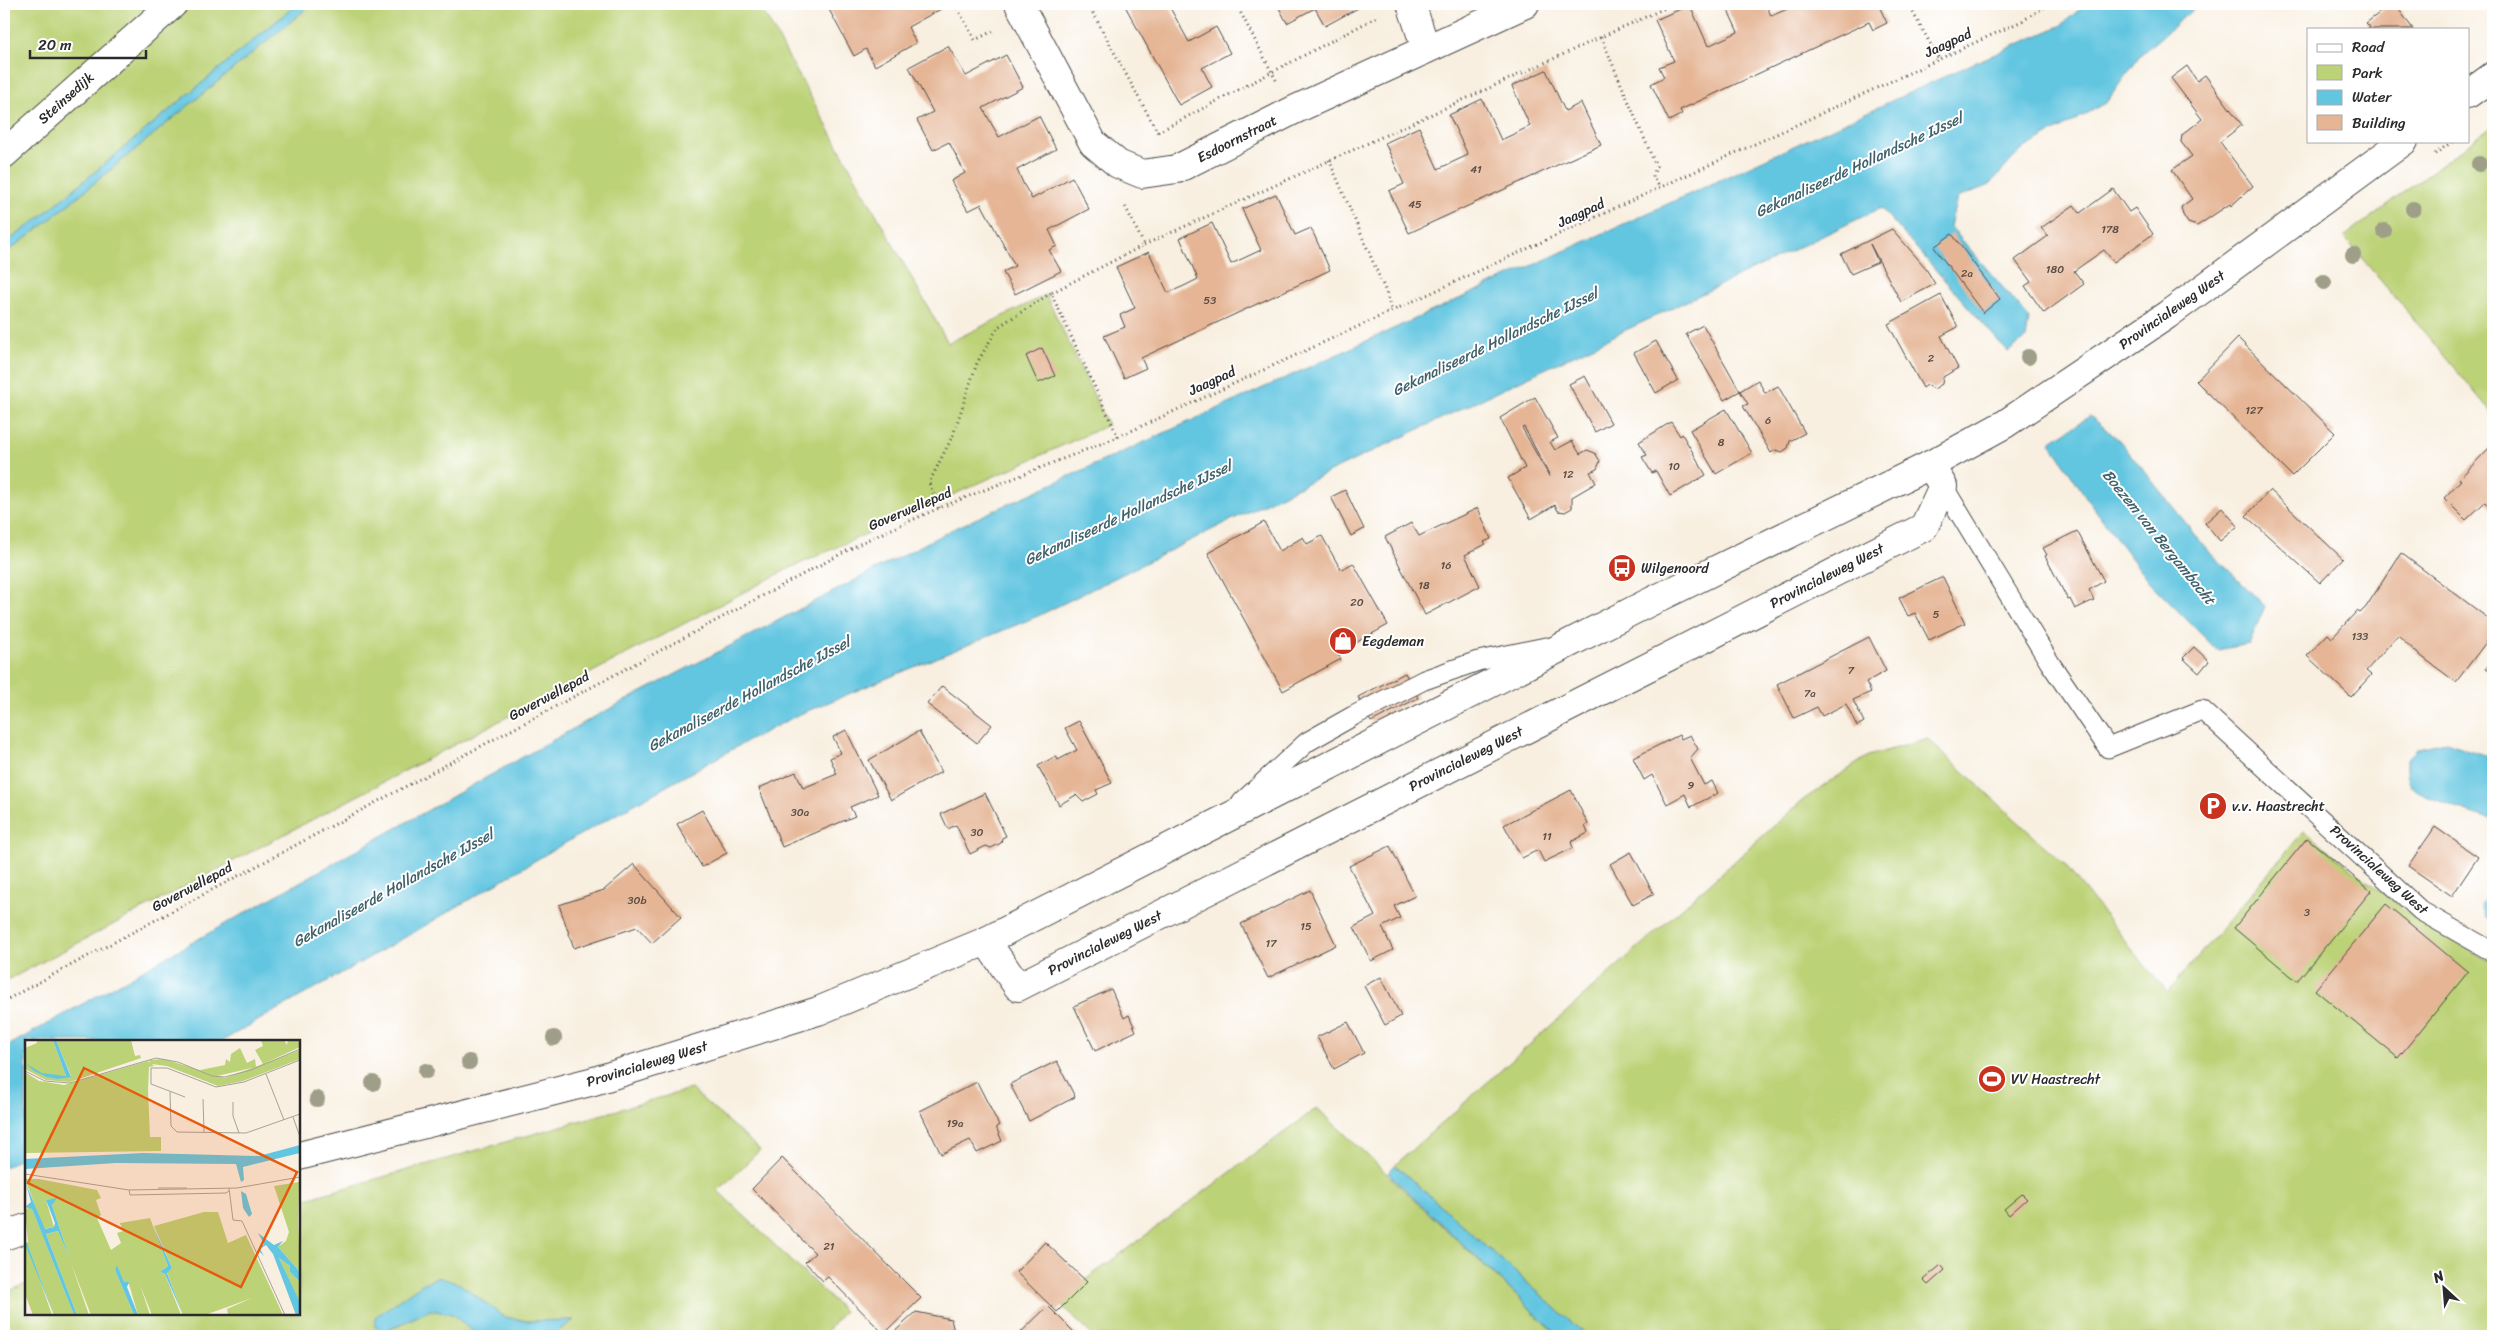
<svg xmlns="http://www.w3.org/2000/svg" width="2497" height="1340" font-family="Sriracha,sans-serif">
  <style>
    .green { fill: #bcd276; stroke: #747e50 }
    .water { fill: #63c6e1; stroke: #477886 }
    .building { fill: #e5b595; fill-rule: evenodd }
    .lines { fill: none; stroke-linecap: round; stroke-linejoin: round }
    .lane-casing { stroke: #4a4846; stroke-width: 21 }
    .street-casing { stroke: #4a4846; stroke-width: 30 }
    .secondary-casing { stroke: #4a4846; stroke-width: 30 }
    .primary-casing { stroke: #4a4846; stroke-width: 30 }
    .path { stroke: #4a4846; stroke-width: 3; stroke-dasharray: 1 4; stroke-linecap: butt }
    .lane { stroke: #fff; stroke-width: 19 }
    .street { stroke: #fff; stroke-width: 28 }
    .secondary { stroke: #fff; stroke-width: 28 }
    .primary { stroke: #fff; stroke-width: 28 }
    .tree { fill: #9f9f89 }
    .labels { text-anchor: middle; dominant-baseline: central; stroke-width: 4; stroke-linejoin: round; paint-order: stroke }
    .number-label { font-size: 11px; fill: #5a4e46 }
    .street-label { font-size: 14px; fill: #2b2b2b; stroke: #fff }
    .poi-label { font-size: 14px; fill: #2b2b2b; stroke: #fff; text-anchor: start }
    .water-label { font-size: 15px; font-style: italic; fill: #3f616b; stroke: #fff }
    .inset-road { fill: none; stroke: #a6a198; stroke-width: 1 }
    .view { fill: #e8590c; fill-opacity: 0.15; stroke: #e8590c; stroke-width: 2.5 }
    .inset-edge { fill: none; stroke: #2b2b2b; stroke-width: 2.5 }
  </style>
  <rect width="100%" height="100%" fill="#fff"/>
  <filter id="ink" filterUnits="userSpaceOnUse"><feTurbulence type="fractalNoise" baseFrequency=".02" numOctaves="2"/><feDisplacementMap in="SourceGraphic" scale="10" xChannelSelector="R" yChannelSelector="G"/><feConvolveMatrix kernelMatrix="1 2 1 2 8 2 1 2 1" color-interpolation-filters="sRGB"/></filter>
  <filter id="wash" filterUnits="userSpaceOnUse"><feTurbulence type="fractalNoise" baseFrequency=".0096" numOctaves="4" result="noise"/><feDisplacementMap in="SourceGraphic" scale="20" xChannelSelector="R" yChannelSelector="G"/><feGaussianBlur stdDeviation="1.12" result="paint"/><feColorMatrix in="noise" values="0 0 0 0 0 0 0 0 0 0 0 0 0 0 0 0 0 1.4 0 .05"/><feComposite in="paint" operator="in"/></filter>
  <g filter="url(#wash)">
    <rect width="100%" height="100%" fill="#f8efe0"/>
    <g class="green">
      <path d="M4,4h152l-152,135z"/>
      <path d="M189,4h108l-259,215 -34,25v-74z"/>
      <path d="M312,4h447l189,339 98,-48 62,130 -322,145 -782,412v-728l38,-28z"/>
      <path d="M2493,126v288l-149,-177z"/>
      <path d="M1928,739l136,125 103,129 137,-162 72,58 61,43 56,31v373h-906l-192,-171 408,-365 65,-44z"/>
      <path d="M691,1089l69,61 -42,41 126,120 -21,25h-272l22,-16 -45,1 -24,-4 -44,-33 -73,47 43,-21 22,4 26,22h-474v-43l22,-9v30h273v-113z"/>
      <path d="M1317,1108l242,228h-466l-36,-35z"/>
    </g>
    <g class="water">
      <path d="M297,4h15l-270,222 -38,28v-10l34,-25z"/>
      <path d="M2086,4h113l-59,51 -34,48 -85,47 -32,35 -32,13 -7,28 79,92 -3,20 -18,14 -127,-144 -587,281 -256,127 -238,98 -60,31 -182,102 -142,84 -194,110h-196v114l-22,13v-120l592,-332 355,-186 732,-333 282,-130 95,-41z"/>
      <path d="M2090,416l29,24 87,108 59,58 -16,38 -32,6 -67,-67 -62,-83 -38,-58z"/>
      <path d="M2446,742l47,16v62c-14,-4 -70,-22 -79,-31 -8,-8 -7,-21 -7,-30l11,-11z"/>
      <path d="M2493,882v38l-7,-3 -5,-11z"/>
      <path d="M1395,1165l192,171h-28l-171,-163z"/>
      <path d="M438,1277l22,7 44,33 24,4 46,-1 -23,16h-73l-26,-22 -22,-4 -44,21 -11,-4v-10l47,-33z"/>
    </g>
    <g id="blocks">
      <g class="building">
        <path d="M826,4h121l1,1 -40,22 8,16 -41,23 -9,-17 -12,7z"/>
        <path d="M1124,4h50l-5,2 20,36 27,-15 14,26 -28,15 10,19 -33,18z"/>
        <path d="M1277,4h81l2,3 -35,19 -10,-18 -28,15z"/>
        <path d="M1725,4h41l5,12 28,-12h79l9,19 -14,7 -4,-8 -189,88 2,4 -13,7 -18,-37 13,-7 -5,-10 15,-6 -19,-41 35,-15 18,41 30,-14z"/>
        <path d="M2391,4h4l18,25h-45l2,-2 -4,-4z"/>
        <path d="M948,46l18,30 40,-21 17,32 -40,21 8,15 8,14 40,-21 17,33 -39,21 7,15 8,14 40,-22 17,32 -40,21 8,16 -8,4 12,21 -46,23 -12,-22 12,-6 -32,-59 -1,-3 -14,7 -17,-30 14,-8 -16,-31 -16,8 -16,-30 16,-8 -24,-45z"/>
        <path d="M2187,66l10,15 8,-6 37,50 -22,17 33,44 -22,20 -1,-2 -33,22 -9,-3 -5,-8 -2,-8 11,-8 -20,-29 20,-14 -11,-14 1,-7 20,-16 -31,-41z"/>
        <path d="M1546,70l19,41 16,-8 20,42 -192,88 -20,-42 15,-7 -19,-41 34,-16 19,42 30,-14 -19,-40 33,-16 19,41 15,-7 14,-7 -18,-40z"/>
        <path d="M2113,189l16,23 6,-4 18,26 -39,28 -10,-12 -30,21 10,13 -40,29 -19,-27 6,-4 -16,-22 33,-24 -7,-8 33,-23 6,8z"/>
        <path d="M1276,194l19,41 16,-7 19,42 -189,88 5,10 -22,10 -20,-42 21,-9 -5,-12 15,-7 -19,-41 33,-15 19,41 16,-7 14,-7 -18,-41 32,-15 19,41 30,-14 -19,-41z"/>
        <path d="M1892,229l33,38 10,17 -34,18 -31,-58 8,18 -27,12 -10,-20z"/>
        <path d="M1952,234l48,65 -17,14 -49,-66z"/>
        <path d="M1941,295l17,32 -17,9 17,32 -15,9 -1,7 -8,5 -7,-4 -4,3 -35,-64z"/>
        <path d="M1703,325l37,66 -16,9 -38,-66z"/>
        <path d="M2238,338l97,95 -43,43 -96,-95z"/>
        <path d="M1656,341l22,39 -22,13 -22,-40z"/>
        <path d="M1042,348l13,28 -17,7 -12,-27z"/>
        <path d="M1585,376l26,47 -16,9 -26,-48z"/>
        <path d="M1758,380l7,13 13,-7 27,47 -15,8 -2,7 -6,4 -7,-2 -4,3 -28,-47 5,-2 -8,-13z"/>
        <path d="M1535,397l23,41 -8,4 5,8 17,-9 8,13 7,-4 8,3 5,8 -3,8 -7,3 6,11 -24,14v11l-7,4 -7,-1 -3,-6 -24,14 -23,-41 17,-10 -25,-50zM1524,427l26,49h-1l-27,-48z"/>
        <path d="M1726,409l26,44 -36,21 -26,-44z"/>
        <path d="M1671,422l9,14 2,-2 24,41 -36,21 -14,-25 -4,2 -10,-16 5,-2 -8,-13z"/>
        <path d="M2493,444v67l-8,-9 -19,18 -22,-22 17,-18 -2,-1z"/>
        <path d="M1345,490l19,39 -13,7 -20,-39z"/>
        <path d="M2270,490l73,69 -23,24 -74,-67z"/>
        <path d="M1478,508l13,31 -7,3 2,2 -21,11 15,31 -55,29 -40,-78 26,-14 8,13z"/>
        <path d="M2222,508l16,18 -18,15 -15,-18z"/>
        <path d="M1264,522l16,29 23,-14 4,7 15,-8 19,34 12,-7 35,62 -51,28 4,6 -58,32 -75,-138z"/>
        <path d="M2077,531l27,50 -15,9 5,10 -19,9 -5,-10 -2,1 -23,-44 2,-1 -4,-7z"/>
        <path d="M2401,553l92,69v11l-37,49 -39,-29 -19,-18 -32,36 5,4 -20,22 -44,-41 21,-22 4,4 25,-27 3,2 6,-6z"/>
        <path d="M1943,577l22,46 -36,17 -14,-27 -7,3 -9,-18z"/>
        <path d="M1869,637l17,34 -20,11 5,10 -18,8 11,22 -7,4 -11,-22 -24,12 -5,-9 -23,11 -17,-34z"/>
        <path d="M2194,647l15,14 -10,12 -16,-15z"/>
        <path d="M2493,657v16l-7,-4z"/>
        <path d="M1405,673l13,25 -47,24 -13,-25z"/>
        <path d="M942,686l50,39 -15,18 -50,-39z"/>
        <path d="M1079,721l33,62 -16,7 2,4 -15,8 -7,-7 -17,10 -21,-39 18,-10 2,4 19,-10 -12,-22z"/>
        <path d="M846,730l32,65 -28,12 5,9 -73,31 -23,-59 37,-16 7,16 34,-14 -7,-16 11,-5 -8,-16z"/>
        <path d="M919,731l22,41 -50,28 -22,-40z"/>
        <path d="M1679,735l2,4 9,-4 8,14 -8,9 14,27 8,-4 6,12 -27,14 -6,-13 -18,10 -15,-29 -8,5 -11,-22z"/>
        <path d="M1571,790l17,34 -3,2 3,7 -17,9 2,6 -29,14 -6,-12 -16,8 -18,-33z"/>
        <path d="M985,793l21,43 -4,2 -1,5 -10,5 -5,-2 -16,8 -14,-29 -8,4 -7,-15z"/>
        <path d="M702,810l25,43 -25,14 -25,-43z"/>
        <path d="M2435,827l43,30 -26,39 -44,-30z"/>
        <path d="M2307,838l64,53 -74,90 -63,-53z"/>
        <path d="M1390,846l25,50 -21,10 6,12 -18,9 11,23 -22,11 -17,-34 21,-11 -26,-50z"/>
        <path d="M1631,852l23,42 -21,11 -23,-41z"/>
        <path d="M634,864l47,53 -29,26 -15,-16 -63,21 -15,-43 45,-15z"/>
        <path d="M1310,890l26,55 -68,33 -27,-54z"/>
        <path d="M2386,904l82,68 -70,86 -83,-68z"/>
        <path d="M1381,977l20,39 -16,9 -21,-39z"/>
        <path d="M1111,989l13,29 5,-3 7,16 -41,20 -21,-45z"/>
        <path d="M1348,1022l16,31 -30,16 -17,-32z"/>
        <path d="M1057,1061l18,36 -46,24 -19,-37z"/>
        <path d="M977,1082l22,43 -3,2 6,14 -25,12 -7,-13 -29,14 -21,-43z"/>
        <path d="M782,1158l139,140 -37,36 -56,-57 -5,4 -18,-19 10,-9 -63,-64z"/>
        <path d="M2022,1194l5,5 -18,16 -5,-6z"/>
        <path d="M1045,1242l42,40 -30,30 -41,-40z"/>
        <path d="M1941,1265l4,5 -17,15 -5,-5z"/>
        <path d="M1048,1306l30,30h-61z"/>
        <path d="M916,1312l35,7 4,17h-62l-1,-2z"/>
      </g>
    </g>
  </g>
  <g filter="url(#ink)">
    <use href="#blocks" fill-opacity="0" stroke="#4a4846" stroke-width="1"/>
    <g class="lines">
      <defs>
        <g id="lane">
          <path d="M1943,486l107,177 58,85 94,-38 219,201 72,41"/>
          <path d="M1242,802l65,-60 46,-26 71,-36 54,-19 68,-14"/>
        </g>
        <g id="street">
          <path d="M1019,4l74,139 25,21 24,10 35,-5 117,-59 231,-106"/>
          <path d="M1411,4l15,45"/>
          <path d="M986,941l32,46 906,-460 19,-41 -13,-21"/>
        </g>
        <path id="secondary" d="M4,154l169,-150"/>
        <g id="primary">
          <path d="M2468,94l25,-18"/>
          <path d="M299,1156l295,-75 224,-70 168,-70 660,-337 284,-139 75,-41 162,-109 237,-174"/>
          <path d="M4,1236l22,-8"/>
        </g>
      </defs>
      <use href="#lane" class="lane-casing"/>
      <use href="#street" class="street-casing"/>
      <use href="#secondary" class="secondary-casing"/>
      <use href="#primary" class="primary-casing"/>
      <g class="path">
        <path d="M955,4l20,36 20,-10"/>
        <path d="M1088,4l70,129"/>
        <path d="M1236,4l41,78"/>
        <path d="M1908,4l31,55"/>
        <path d="M1601,37l55,129 -3,10 7,12"/>
        <path d="M1158,132l221,-116"/>
        <path d="M2435,154l18,-13"/>
        <path d="M1329,160l57,132 6,20"/>
        <path d="M1144,245l530,-241"/>
        <path d="M1118,437l-67,-144 93,-48 -20,-41"/>
        <path d="M939,508l-10,-25 24,-48 24,-72 21,-36 53,-34"/>
        <path d="M4,1001l863,-461 72,-32 179,-71 904,-416 28,-17"/>
      </g>
      <use href="#lane" class="lane"/>
      <use href="#street" class="street"/>
      <use href="#secondary" class="secondary"/>
      <use href="#primary" class="primary"/>
    </g>
    <g class="tree">
      <circle cx="2479" cy="164" r="8"/>
      <circle cx="2413" cy="209" r="8"/>
      <circle cx="2384" cy="231" r="8"/>
      <circle cx="2353" cy="255" r="8"/>
      <circle cx="2324" cy="282" r="8"/>
      <circle cx="2028" cy="357" r="8"/>
      <circle cx="554" cy="1038" r="8"/>
      <circle cx="469" cy="1062" r="8"/>
      <circle cx="426" cy="1071" r="8"/>
      <circle cx="373" cy="1083" r="8"/>
      <circle cx="317" cy="1099" r="8"/>
    </g>
  </g>
  <defs>
    <symbol id="bus-disc" viewBox="-11 -11 22 22"><circle r="9.5" fill="#c8321e" stroke="#fff"/><path d="M-5-6H5V4H4V6H2V4H-2V6H-4V4H-5ZM-3.5-4V0h7V-4ZM-3.5 1.2v1.5H-2V1.2ZM2 1.2v1.5H3.5V1.2Z" fill="#fff"/></symbol>
    <symbol id="shop-disc" viewBox="-11 -11 22 22"><circle r="9.5" fill="#c8321e" stroke="#fff"/><path d="M-5-2.5h2.3a2.7 3.5 0 0 1 5.4 0H5L5.5 6h-11ZM-1.5-2.5h3a1.5 2.3 0 0 0-3 0Z" fill="#fff"/></symbol>
    <symbol id="parking-disc" viewBox="-11 -11 22 22"><circle r="9.5" fill="#c8321e" stroke="#fff"/><path d="M-3.5-5.5H1a3.5 3.5 0 0 1 0 7H-1V5.5H-3.5ZM-1-3.4V-.6H.8a1.4 1.4 0 0 0 0-2.8Z" fill="#fff"/></symbol>
    <symbol id="stadium-disc" viewBox="-11 -11 22 22"><circle r="9.5" fill="#c8321e" stroke="#fff"/><path d="M0-5a6.5 5 0 1 0 0 10a6.5 5 0 1 0 0-10ZM-3.5-1.8h7v3.6h-7Z" fill="#fff"/></symbol>
  </defs>
  <g fill-rule="evenodd">
    <use href="#bus-disc" x="1606" y="552" width="32" height="32"/>
    <use href="#shop-disc" x="1327" y="625" width="32" height="32"/>
    <use href="#parking-disc" x="2197" y="790" width="32" height="32"/>
    <use href="#stadium-disc" x="1976" y="1063" width="32" height="32"/>
  </g>
  <g class="labels">
    <g class="number-label">
      <text x="1476" y="169">41</text>
      <text x="1415" y="204">45</text>
      <text x="2110" y="229">178</text>
      <text x="2055" y="269">180</text>
      <text x="1967" y="273">2a</text>
      <text x="1210" y="300">53</text>
      <text x="1931" y="358">2</text>
      <text x="2254" y="410">127</text>
      <text x="1768" y="420">6</text>
      <text x="1721" y="442">8</text>
      <text x="1674" y="466">10</text>
      <text x="1568" y="474">12</text>
      <text x="1446" y="565">16</text>
      <text x="1424" y="585">18</text>
      <text x="1357" y="602">20</text>
      <text x="1936" y="614">5</text>
      <text x="2360" y="636">133</text>
      <text x="1851" y="670">7</text>
      <text x="1810" y="693">7a</text>
      <text x="1691" y="785">9</text>
      <text x="800" y="812">30a</text>
      <text x="977" y="832">30</text>
      <text x="1547" y="836">11</text>
      <text x="637" y="900">30b</text>
      <text x="2307" y="912">3</text>
      <text x="1306" y="926">15</text>
      <text x="1271" y="943">17</text>
      <text x="955" y="1123">19a</text>
      <text x="829" y="1246">21</text>
    </g>
    <g class="street-label">
      <text transform="translate(1948 43) rotate(-25)">Jaagpad</text>
      <text transform="translate(66 98) rotate(-42)">Steinsedijk</text>
      <text transform="translate(1237 139) rotate(-27)">Esdoornstraat</text>
      <text transform="translate(1581 213) rotate(-25)">Jaagpad</text>
      <text transform="translate(2172 310) rotate(-35)">Provincialeweg West</text>
      <text transform="translate(1212 381) rotate(-25)">Jaagpad</text>
      <text transform="translate(910 509) rotate(-23)">Goverwellepad</text>
      <text transform="translate(1827 576) rotate(-27)">Provincialeweg West</text>
      <text transform="translate(549 696) rotate(-28)">Goverwellepad</text>
      <text transform="translate(1466 759) rotate(-27)">Provincialeweg West</text>
      <text transform="translate(2379 870) rotate(42)">Provincialeweg West</text>
      <text transform="translate(192 887) rotate(-28)">Goverwellepad</text>
      <text transform="translate(1105 943) rotate(-27)">Provincialeweg West</text>
      <text transform="translate(647 1064) rotate(-17)">Provincialeweg West</text>
    </g>
    <g class="poi-label">
      <text x="1641" y="568">Wilgenoord</text>
      <text x="1362" y="641">Eegdeman</text>
      <text x="2232" y="806">v.v. Haastrecht</text>
      <text x="2011" y="1079">VV Haastrecht</text>
    </g>
    <g class="water-label">
      <text transform="translate(1859 165) rotate(-25)">Gekanaliseerde Hollandsche IJssel</text>
      <text transform="translate(1495 342) rotate(-26)">Gekanaliseerde Hollandsche IJssel</text>
      <text transform="translate(1128 513) rotate(-25)">Gekanaliseerde Hollandsche IJssel</text>
      <text transform="translate(2159 537) rotate(51)">Boezem van Bergambacht</text>
      <text transform="translate(749 694) rotate(-28)">Gekanaliseerde Hollandsche IJssel</text>
      <text transform="translate(393 888) rotate(-29)">Gekanaliseerde Hollandsche IJssel</text>
    </g>
  </g>
  <g transform="translate(25 1040)">
    <rect width="275" height="275" fill="#f8efe0"/>
    <path d="M12,0h16l13,36 -19,-1 -20,-10 26,13 18,-2 -15,-36h75l4,16 5,-1 1,3 -71,24 -24,-2 -21,-11v-21l12,-5zM236,0h23l3,5 1,-5h12v7l-37,17 -8,-14 8,-4zM215,8l7,15 8,-4 1,8 -39,9 -17,-6 25,-5 1,-6 4,3 1,-8zM275,10v9l-57,22 -25,5 -51,-20 -16,-2 -2,-4 15,-1 61,19zM123,21l6,5 -5,1 -1,23 2,47h11v14l-136,2v-81l14,9 25,4zM14,139l58,11 4,8 -5,2 5,15 -4,3 14,32 10,-7 -4,-10 6,-2 -3,-8 30,-5 18,48 -8,6 5,2 16,41h-29l-12,-30 10,30h-12l-9,-31 -5,-1 -7,-17 -2,4 19,45h-43l-20,-52 18,52h-12l-31,-81 12,-3 11,26 -17,-52 2,-6 -8,1 8,27 -10,2 -19,-50zM274,142l-1,40 2,50 -22,-25 8,-6 3,-9 -15,-46zM4,167l3,2 42,106h-20l-27,-72 25,72h-19l-8,-21v-51l3,-1 -3,-32zM179,172h14l10,31 18,-8 37,80h-55l-1,-6 25,-11 -47,17h-22l-16,-43 5,-4 -18,-42zM254,218l11,8v6l10,10v21z" fill="#bcd276"/>
    <path d="M28,0h3l15,37 -14,2 -10,-2 -13,-6 -9,-8 17,10 24,3zM275,105v8l-57,14 1,13 -3,2 -5,-18 -120,-1 -91,6v-10l118,-6 116,3zM1,144l19,45 9,-2 1,-4 -9,-23 11,-2 -5,7 17,52 -11,-26 -12,3 31,81h-3l-42,-106 -7,-2 6,-5zM216,151l5,3 6,20 -3,3 -6,-9zM128,186l19,42 -5,5 16,42 -18,-41 -5,-2 8,-6zM233,193l16,12 9,-4 -5,6 22,25v10l-10,-10v-6l-11,-8 20,42 1,15h-4l-23,-61 -7,-9 -6,4 4,7 -6,-6 6,-6zM2,203l27,72 -29,-71zM92,225l7,17h5l-2,5 11,28h-4l-19,-45z" fill="#63c6e1"/>
    <path class="inset-road" d="M0,31l20,10 25,2 86,-25 22,4 34,14 13,1 26,-7 49,-21M241,34l18,46M145,52l1,34 6,6 69,1 54,-19M160,57l-34,-13v-16h16l49,19 28,-5 56,-22M178,59l1,33M208,62v14l6,17M268,77l7,20M0,134l104,16 108,-2 63,-11M133,148h29M204,148l4,32 9,1 43,94M104,150l1,5 96,-2 3,-2"/>
    <path class="view" d="M59,28l213,104 -56,115 -213,-104z"/>
    <rect width="275" height="275" class="inset-edge"/>
  </g>
  <rect width="2497" height="1340" fill="none" stroke="#fff" stroke-width="20"/>
  <rect x="2307" y="28" width="162" height="115" fill="#ffffff" stroke="#aaaaaa"/>
  <rect x="2317" y="44" width="25" height="8" fill="#ffffff" stroke="#aaaaaa"/>
  <text x="2352" y="52" font-size="15" fill="#2b2b2b">Road</text>
  <rect x="2317" y="65" width="25" height="15" fill="#bcd276" stroke="#aaaaaa"/>
  <text x="2352" y="78" font-size="15" fill="#2b2b2b">Park</text>
  <rect x="2317" y="90" width="25" height="15" fill="#63c6e1" stroke="#aaaaaa"/>
  <text x="2352" y="102" font-size="15" fill="#2b2b2b">Water</text>
  <rect x="2317" y="115" width="25" height="15" fill="#e5b595" stroke="#aaaaaa"/>
  <text x="2352" y="128" font-size="15" fill="#2b2b2b">Building</text>
  <g transform="translate(2444 1288) rotate(334)" stroke="#ffffff" stroke-width="4" paint-order="stroke">
  <path d="M0-4L9 19L0 12L-9 19Z" fill="#2b2b2b"/>
  <text y="-8" font-size="14" font-weight="bold" text-anchor="middle" fill="#2b2b2b">N</text>
  </g>
  <path d="M30 50v8h116v-8" fill="none" stroke="#2b2b2b" stroke-width="2.5"/>
  <text x="38" y="50" font-size="15" fill="#2b2b2b" stroke="#ffffff" stroke-width="4" paint-order="stroke">20 m</text>
</svg>
